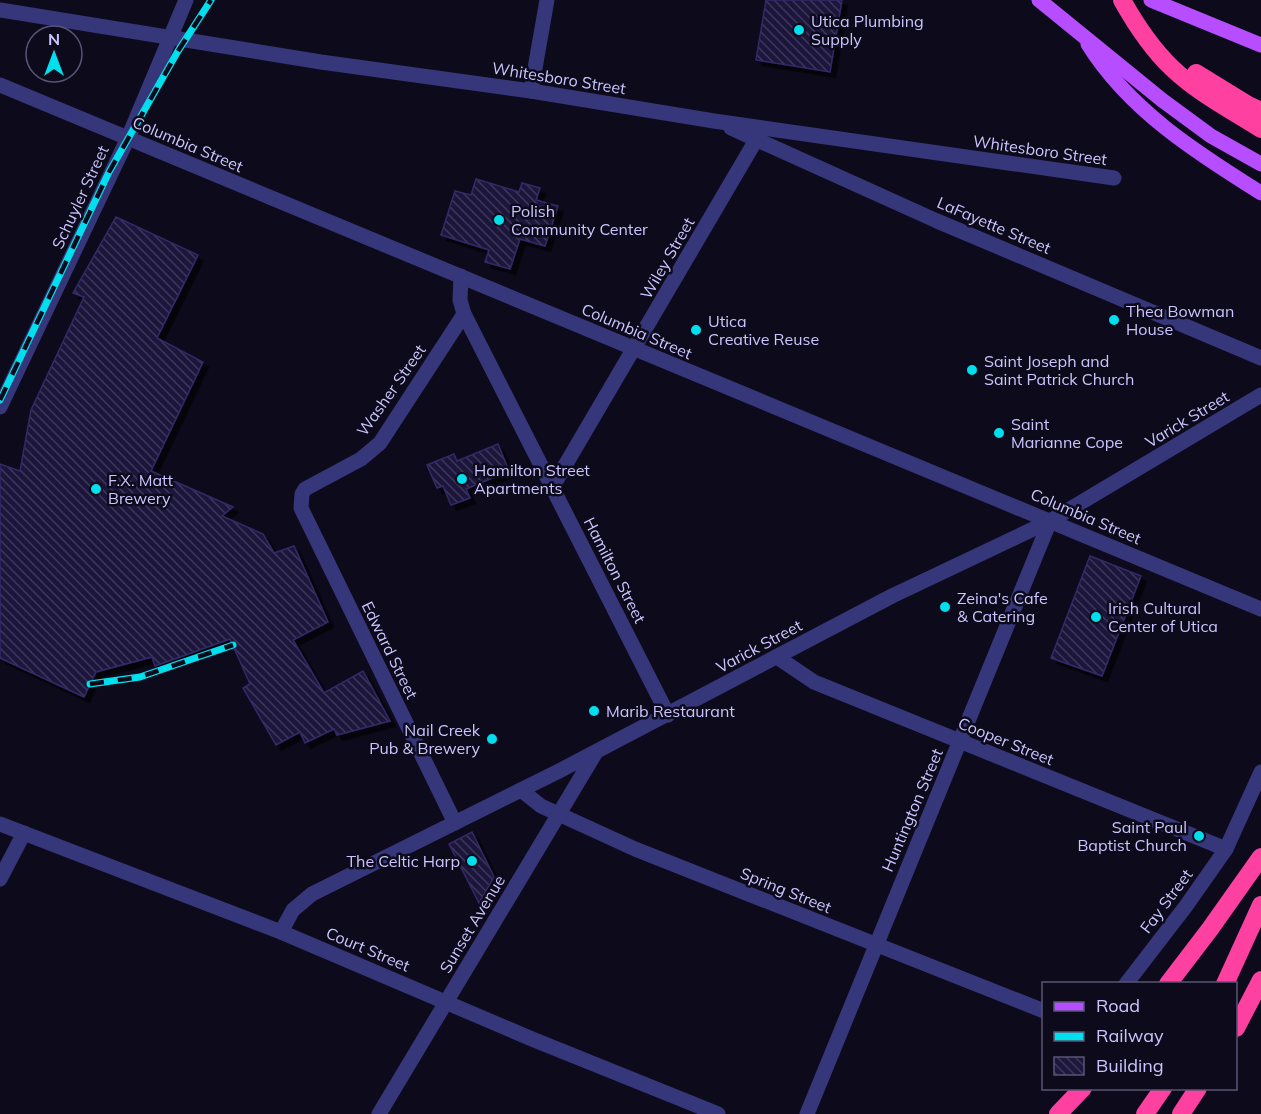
<svg xmlns="http://www.w3.org/2000/svg" width="1261" height="1114" font-family="Mulish,sans-serif">
  <style>
    .building { fill: url(#building-back-hatch); stroke: #342968; stroke-width: 1.5; filter: url(#shadow) }
    .lines { fill: none; stroke-linecap: round; stroke-linejoin: round }
    .minor { stroke: #36367a; stroke-width: 15 }
    .major { stroke: #b64dfe; stroke-width: 15 }
    .highway { stroke: #fe41a1; stroke-width: 18 }
    .rail-casing { stroke: #01deee; stroke-width: 7 }
    .rail { stroke: #0d0b1b; stroke-width: 4.5; stroke-dasharray: 14; stroke-linecap: butt }
    .poi-dot { fill: #01deee; stroke: #0d0b1b; stroke-width: 2 }
    .labels { text-anchor: middle; dominant-baseline: central; stroke-width: 5; stroke-linejoin: round; paint-order: stroke }
    .poi-label { font-size: 16px; fill: #cac5ff; stroke: #0d0b1b; text-anchor: start }
    .street-label { font-size: 16px; fill: #cac5ff; stroke: #0d0b1b }
  </style>
  <defs>
    <pattern id="building-back-hatch" width="6" height="6" patternUnits="userSpaceOnUse" patternTransform="scale(1.5)"><rect width="6" height="6" fill="#1d173c"/><path d="M-1 5l2 2M0 0l6 6M5-1l2 2" fill="none" stroke="#3c3759"/></pattern>
    <filter id="shadow"><feDropShadow dx="5.5" dy="5.5" stdDeviation="0" flood-color="#0009"/></filter>
  </defs>
  <rect width="100%" height="100%" fill="#0d0b1b"/>
  <g class="building">
    <path d="M766,0h76l-12,72 -74,-12z"/>
    <path d="M476,179l43,13 3,-9 18,5 -4,12 22,6 -13,40 -25,-7 -10,30 -25,-7 4,-12 -48,-15 14,-44 16,4z"/>
    <path d="M116,217l82,38 -41,83 46,24 -52,109 82,36 -11,9 41,18 11,19 20,-7 34,76 -35,18 31,53 39,-22 27,50 -53,14 -3,-6 -29,14 -5,-11 -24,13 -33,-57 7,-4 -20,-45 -75,27 -3,-9 -56,15 -12,25 -84,-39v-194l20,7 11,-61 53,-113 -11,-4z"/>
    <path d="M498,444l11,27 -43,18 4,9 -19,7 -8,-19 -6,2 -10,-23 27,-11 3,7z"/>
    <path d="M1090,556l51,20 -39,100 -51,-18z"/>
    <path d="M472,832l22,45 -15,26 -30,-59z"/>
  </g>
  <g class="lines">
    <g class="minor">
      <path d="M0,10l321,52 210,29 183,30 400,57"/>
      <path d="M0,85l1261,524"/>
      <path d="M531,91l16,-91"/>
      <path d="M731,128l206,93 324,137"/>
      <path d="M461,276l-1,24 4,14 204,401"/>
      <path d="M0,407l128,-269 58,-138"/>
      <path d="M553,486l203,-346"/>
      <path d="M777,657l37,25 412,167"/>
      <path d="M521,790l20,16 94,43 409,162"/>
      <path d="M455,823l-154,-315 1,-14 3,-5 56,-30 19,-16 84,-129"/>
      <path d="M0,824l281,108 251,107 186,75"/>
      <path d="M0,879l24,-46"/>
      <path d="M281,932l12,-22 19,-16 247,-123 333,-175 158,-75 211,-126"/>
      <path d="M1126,984l60,-78 40,-57 35,-77"/>
      <path d="M379,1114l217,-362"/>
      <path d="M807,1114l243,-593"/>
    </g>
    <g class="major">
      <path d="M1039,0l123,100 49,36 50,28"/>
      <path d="M1151,0l110,45"/>
      <path d="M1088,44c41,66 109,109 173,149"/>
    </g>
    <g class="highway">
      <path d="M1122,0c14,25 29,48 50,68 26,25 59,42 89,61"/>
      <path d="M1196,73l52,32 13,6"/>
      <path d="M1168,984l42,-55 51,-72"/>
      <path d="M1225,984l36,-79"/>
      <path d="M1236,1028l25,-48"/>
      <path d="M1058,1114l25,-26"/>
      <path d="M1145,1114l18,-26"/>
      <path d="M1181,1114l17,-26"/>
    </g>
    <defs>
      <g id="rail">
        <path d="M0,400l109,-228 69,-121 33,-51"/>
        <path d="M90,684l50,-7 93,-32"/>
      </g>
    </defs>
    <use href="#rail" class="rail-casing"/>
    <use href="#rail" class="rail"/>
  </g>
  <g class="poi-dot">
    <circle cx="799" cy="30" r="6"/>
    <circle cx="499" cy="220" r="6"/>
    <circle cx="1114" cy="320" r="6"/>
    <circle cx="696" cy="330" r="6"/>
    <circle cx="972" cy="370" r="6"/>
    <circle cx="999" cy="433" r="6"/>
    <circle cx="462" cy="479" r="6"/>
    <circle cx="96" cy="489" r="6"/>
    <circle cx="945" cy="607" r="6"/>
    <circle cx="1096" cy="617" r="6"/>
    <circle cx="594" cy="711" r="6"/>
    <circle cx="492" cy="739" r="6"/>
    <circle cx="1199" cy="836" r="6"/>
    <circle cx="472" cy="861" r="6"/>
  </g>
  <g class="labels">
    <g class="poi-label">
      <text x="811" y="21">Utica Plumbing<tspan x="811" dy="18">Supply</tspan></text>
      <text x="511" y="211">Polish<tspan x="511" dy="18">Community Center</tspan></text>
      <text x="1126" y="311">Thea Bowman<tspan x="1126" dy="18">House</tspan></text>
      <text x="708" y="321">Utica<tspan x="708" dy="18">Creative Reuse</tspan></text>
      <text x="984" y="361">Saint Joseph and<tspan x="984" dy="18">Saint Patrick Church</tspan></text>
      <text x="1011" y="424">Saint<tspan x="1011" dy="18">Marianne Cope</tspan></text>
      <text x="474" y="470">Hamilton Street<tspan x="474" dy="18">Apartments</tspan></text>
      <text x="108" y="480">F.X. Matt<tspan x="108" dy="18">Brewery</tspan></text>
      <text x="957" y="598">Zeina's Cafe<tspan x="957" dy="18">&amp; Catering</tspan></text>
      <text x="1108" y="608">Irish Cultural<tspan x="1108" dy="18">Center of Utica</tspan></text>
      <text x="606" y="711">Marib Restaurant</text>
      <text x="480" y="730" text-anchor="end">Nail Creek<tspan x="480" dy="18">Pub &amp; Brewery</tspan></text>
      <text x="1187" y="827" text-anchor="end">Saint Paul<tspan x="1187" dy="18">Baptist Church</tspan></text>
      <text x="460" y="861" text-anchor="end">The Celtic Harp</text>
    </g>
    <g class="street-label">
      <text transform="translate(559 78) rotate(9)">Whitesboro Street</text>
      <text transform="translate(188 144) rotate(23)">Columbia Street</text>
      <text transform="translate(1040 150) rotate(8)">Whitesboro Street</text>
      <text transform="translate(80 197) rotate(-65)">Schuyler Street</text>
      <text transform="translate(994 225) rotate(23)">LaFayette Street</text>
      <text transform="translate(667 258) rotate(-60)">Wiley Street</text>
      <text transform="translate(637 331) rotate(23)">Columbia Street</text>
      <text transform="translate(391 390) rotate(-55)">Washer Street</text>
      <text transform="translate(1187 419) rotate(-31)">Varick Street</text>
      <text transform="translate(1086 516) rotate(23)">Columbia Street</text>
      <text transform="translate(615 570) rotate(63)">Hamilton Street</text>
      <text transform="translate(759 646) rotate(-28)">Varick Street</text>
      <text transform="translate(390 650) rotate(64)">Edward Street</text>
      <text transform="translate(1006 741) rotate(22)">Cooper Street</text>
      <text transform="translate(912 810) rotate(-67)">Huntington Street</text>
      <text transform="translate(786 890) rotate(22)">Spring Street</text>
      <text transform="translate(1166 901) rotate(-53)">Fay Street</text>
      <text transform="translate(472 924) rotate(-59)">Sunset Avenue</text>
      <text transform="translate(368 949) rotate(23)">Court Street</text>
    </g>
  </g>
  <rect x="1042" y="982" width="195" height="108" fill="#0d0b1b" stroke="#595576" stroke-width="1.5"/>
  <rect x="1054" y="1002" width="30" height="9" fill="#b64dfe" stroke="#595576" stroke-width="1.5"/>
  <text x="1096" y="1012" font-size="18" fill="#cac5ff">Road</text>
  <rect x="1054" y="1032" width="30" height="9" fill="#01deee" stroke="#595576" stroke-width="1.5"/>
  <text x="1096" y="1042" font-size="18" fill="#cac5ff">Railway</text>
  <rect x="1054" y="1057" width="30" height="18" fill="url(#building-back-hatch)" stroke="#595576" stroke-width="1.5"/>
  <text x="1096" y="1072" font-size="18" fill="#cac5ff">Building</text>
  <g transform="translate(54 54)"><circle r="28" fill="#0d0b1b" stroke="#595576" stroke-width="1.5"/>
  <path d="M0-4.5L10 22L0 15L-10 22Z" fill="#01deee"/>
  <text y="-9" font-size="16" font-weight="bold" text-anchor="middle" fill="#cac5ff">N</text>
  </g>
</svg>
